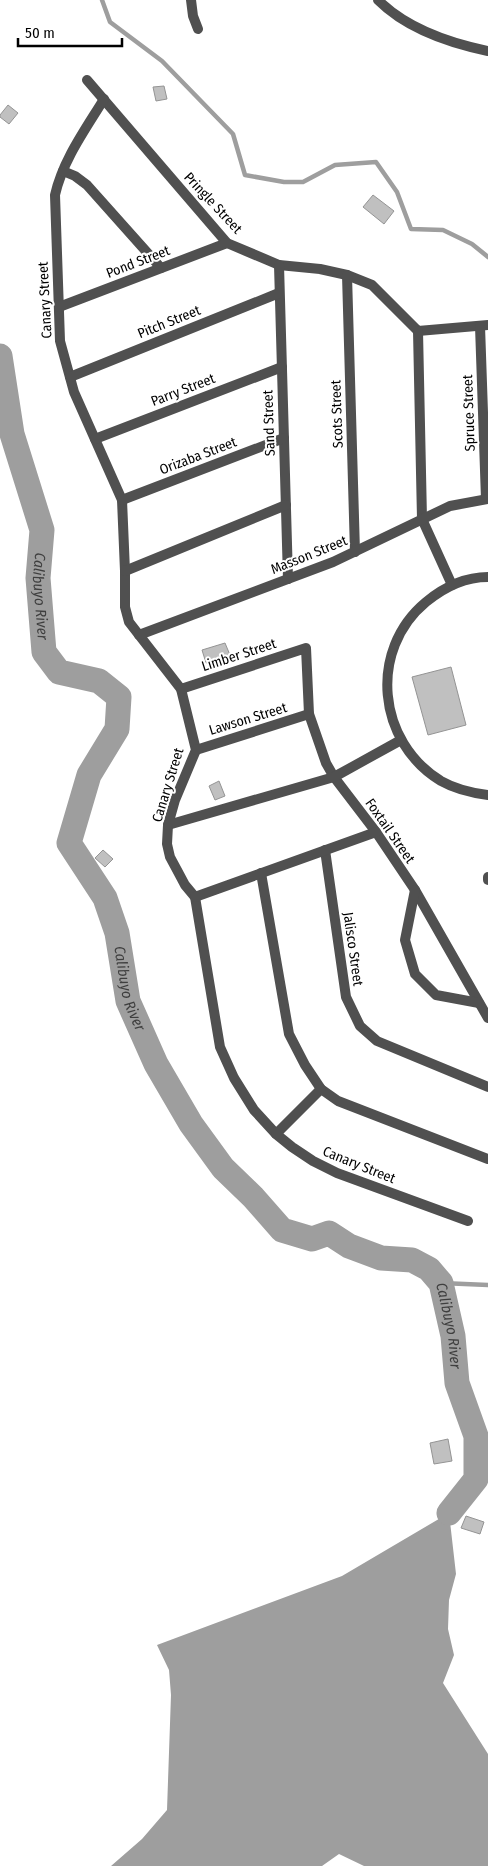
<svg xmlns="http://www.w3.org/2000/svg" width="488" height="1866" font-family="'Fira Sans Condensed',sans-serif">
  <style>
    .water { fill: #9e9e9e }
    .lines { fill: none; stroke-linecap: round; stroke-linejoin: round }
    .stream { stroke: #9e9e9e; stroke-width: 4.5 }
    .river { stroke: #9e9e9e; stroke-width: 25 }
    .building { fill: #c0c0c0; stroke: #949494 }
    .street { stroke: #505050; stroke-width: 10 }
    .labels { text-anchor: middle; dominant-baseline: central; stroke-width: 4; stroke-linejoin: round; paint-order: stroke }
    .street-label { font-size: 14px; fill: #000; stroke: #fff }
    .water-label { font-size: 15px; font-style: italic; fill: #3f3f3f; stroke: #fff }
  </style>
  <rect width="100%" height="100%" fill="#fff"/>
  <path class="water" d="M449,1513l7,61 -7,26 -1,29 6,26 -11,28 45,71v112h-124l-25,-12 -17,12h-211l31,-27 25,-29 4,-115 -2,-25 -12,-25 185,-69z"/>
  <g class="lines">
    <g class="stream">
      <path d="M102,0l8,22 52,39 71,73 12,41 39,7h19l32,-17 41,-3 21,30 14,37 32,1 29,14 16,13"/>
      <path d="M441,1283l47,2"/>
    </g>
    <path class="river" id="s1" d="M0,356l12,78 30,96 -4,48 6,74 15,20 40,9 20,16 -2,32 -28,46 -20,68 36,55 12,35 11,68 28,63 35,60 32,44 30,29 29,33 30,9 17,-6 20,13 32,12 31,2 17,9 12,14 12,53 4,47 19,53v43l-27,34"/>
  </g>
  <g class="building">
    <path d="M164,86l3,13 -11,2 -3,-14z"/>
    <path d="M8,105l10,8 -9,11 -9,-7v-2z"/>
    <path d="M373,195l21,16 -10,13 -21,-17z"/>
    <path d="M225,643l5,12 -24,8 -4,-13z"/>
    <path d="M451,667l15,58 -38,10 -16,-58z"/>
    <path d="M219,781l6,15 -10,4 -6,-14z"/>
    <path d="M103,850l10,9 -8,8 -10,-9z"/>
    <path d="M448,1439l4,22 -18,3 -4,-21z"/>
    <path d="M466,1516l18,6 -4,12 -19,-6z"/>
  </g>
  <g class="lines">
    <g class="street">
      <path d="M191,0l2,16 5,13"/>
      <path d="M378,0c29,29 71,43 110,51"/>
      <path d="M87,80l140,163 52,22 41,4 27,6 25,10 46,46 70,-6"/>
      <path d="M104,99c-19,31 -41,61 -49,96l5,146 14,51 48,108 3,71v36l4,15 52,67 15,61 -21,50 -7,25 -1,19 3,13 7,13 8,15 10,12 25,150 14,31 20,32 22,24 16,13 21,14 24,12 131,48"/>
      <path d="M63,171l12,5 12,9 74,83"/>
      <path d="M279,265l9,314"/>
      <path d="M347,275l8,277"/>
      <path d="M59,307l168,-64"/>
      <path d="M480,326l6,173"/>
      <path d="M418,331l4,188 30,66"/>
      <path d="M70,377l209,-84"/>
      <path d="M95,439l187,-72"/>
      <path d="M122,500l162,-62"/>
      <path d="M125,571l161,-66"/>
      <path d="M488,577c-23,0 -45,11 -62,25 -58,48 -49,140 15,179 14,8 31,12 47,14"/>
      <path d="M139,635l194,-73 117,-56 38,-7"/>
      <path d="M181,689l125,-41 3,66 17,49 8,14 42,55 39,58 73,128"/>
      <path d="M196,750l113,-36"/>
      <path d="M168,825l166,-48 67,-37"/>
      <path d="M325,850l21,147 14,29 17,15 111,46"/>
      <path d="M261,873l28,161 16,31 16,24 17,12 150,58"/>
      <path d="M488,877v3"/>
      <path d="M415,890l-10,50 10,34 21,21 43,8"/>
      <path d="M195,897l181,-65"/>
      <path d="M276,1134l45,-45"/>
    </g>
  </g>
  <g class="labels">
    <g class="street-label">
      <text transform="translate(213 203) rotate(47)">Pringle Street</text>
      <text transform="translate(138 262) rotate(-21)">Pond Street</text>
      <text transform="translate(45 300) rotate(-93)">Canary Street</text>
      <text transform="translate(169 322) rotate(-22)">Pitch Street</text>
      <text transform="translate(183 390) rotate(-21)">Parry Street</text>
      <text transform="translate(469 413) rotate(-92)">Spruce Street</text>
      <text transform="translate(337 414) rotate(-92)">Scots Street</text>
      <text transform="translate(269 423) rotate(-92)">Sand Street</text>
      <text transform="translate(198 456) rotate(-21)">Orizaba Street</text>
      <text transform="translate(309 555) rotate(-22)">Masson Street</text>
      <text transform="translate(239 655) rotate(-18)">Limber Street</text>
      <text transform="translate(248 719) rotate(-17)">Lawson Street</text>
      <text transform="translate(168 785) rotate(-73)">Canary Street</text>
      <text transform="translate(390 831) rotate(55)">Foxtail Street</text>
      <text transform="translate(353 949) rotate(82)">Jalisco Street</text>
      <text transform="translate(359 1165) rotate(22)">Canary Street</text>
    </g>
    <g class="water-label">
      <text stroke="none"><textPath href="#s1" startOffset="246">Calibuyo River</textPath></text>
      <text stroke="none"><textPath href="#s1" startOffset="710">Calibuyo River</textPath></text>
      <text stroke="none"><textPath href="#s1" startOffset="1220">Calibuyo River</textPath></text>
    </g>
  </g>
  <path d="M18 38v8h104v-8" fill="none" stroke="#000000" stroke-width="2.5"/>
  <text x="25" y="38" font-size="15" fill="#000000" stroke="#ffffff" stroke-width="4" paint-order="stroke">50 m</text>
</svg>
